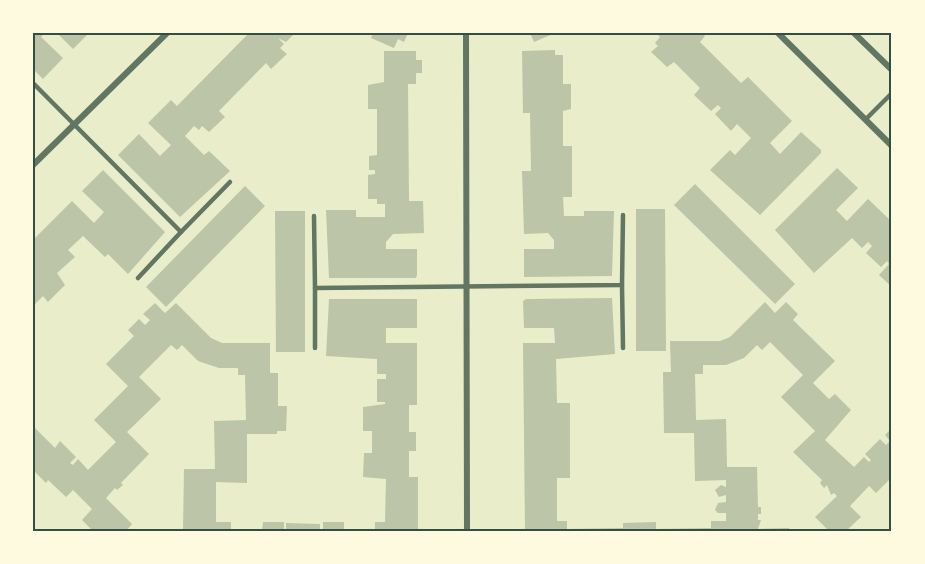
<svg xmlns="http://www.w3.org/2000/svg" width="925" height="564" font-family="'Noto Sans',sans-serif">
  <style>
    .building { fill: #bcc5a7 }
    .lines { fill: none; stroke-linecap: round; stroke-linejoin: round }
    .service { stroke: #617663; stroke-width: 4.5 }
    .minor { stroke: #617663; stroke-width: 6 }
    .neatline { fill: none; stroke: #344e41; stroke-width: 2 }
  </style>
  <rect width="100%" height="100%" fill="#e9edc9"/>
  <g class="building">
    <path d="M33,33h12l-4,4 22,21 -20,21 -10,-10z"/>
    <path d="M57,33h32l-16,16z"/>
    <path d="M249,33h46l-9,9 -8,-4 6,6 -4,4 7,6 -16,15 -5,-6 -47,48 6,6 -16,15 -7,-6 -3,4 -5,-4 -9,10 19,19 5,-4 21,20 -50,46 -62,-62 21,-21 21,22 11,-11 -23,-22 23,-23 6,6z"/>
    <path d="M373,33h35l-4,9 -6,-3 -4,9 -23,-10z"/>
    <path d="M530,33h25l-21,9z"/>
    <path d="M656,33h46l3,3 -5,6 41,41 7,-6 44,44 -22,22 10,11 21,-22 20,18v3l-61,62 -50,-45 20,-20 5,5 16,-17 -14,-14 -6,7 -16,-17 6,-6 -3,-3 -7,6 -17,-16 6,-7 -26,-26 -7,5 -16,-15 7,-6 -3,-3 5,-6z"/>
    <path d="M555,50v5h8v29h8v25l-8,2v35h9v51h-9l1,19h20v-5h30l-2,65 -88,1v-28h30v-9l-6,-7 -24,1 -2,-63h9l-1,-58h-7l-1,-62z"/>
    <path d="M384,51h32v9h6v13h-6v11h-8l1,117h14l1,32 -31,1 -7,8v7h31v26l-1,3h-87l-3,-68h30v7h29v-13h-8v-5h-9v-24l7,-1v-4h-6v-14l8,-1v-46h-9v-24l16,-3z"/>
    <path d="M837,168l21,20 -22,22 11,11 21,-22 24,23v65l-13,-12 10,-11 -2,-3 -6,6 -15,-14 6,-7 -4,-4 -6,6 -10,-10 -38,35 -39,-43z"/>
    <path d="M103,170l62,62 -37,42 -20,-20 -3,3 -22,-21 -15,14 7,7 -18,16 8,12 -17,17 -5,-6 -10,10v-66l39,-39 22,22 10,-11 -22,-21z"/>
    <path d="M695,184l100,100 -20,20 -101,-99z"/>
    <path d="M245,186l20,20 -99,101 -20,-20z"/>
    <path d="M636,209h29l1,142h-30z"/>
    <path d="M275,211h30v141h-29z"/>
    <path d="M612,298l3,56 -59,5 1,44h13v75h-13v43h10v8l56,-1v-5l33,-1v7l55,-1v-7h15v-8h-8l-3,-3 3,-7 8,-1v-7l-7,2 -4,-7 6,-5 5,2v-7l-31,1 -1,-48h-30l-1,-61h8l-1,-31h50l10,-4 35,-35 10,11 11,-11 12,12 -5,6 42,41 -22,22 16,16 6,-5 16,16 -26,30 29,27 10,-10 5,5 2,-2 -6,-6 15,-15 6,6 4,-4 -5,-6 7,-7v49l-16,16 -7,-7 -19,20 11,11 -15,14h-17l-14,-14 22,-21 -3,-3 -3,2 -4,-10 -3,3 -4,-5 2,-3 -29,-28 22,-21 -34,-34 22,-22 -33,-33 -8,8 -5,-5 -13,13 -18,7h-23v9h-8l1,46 30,-1 1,48h30l1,40h3v7h-3v6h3l-3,9 31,-1v3h-264l-2,-188h32l-1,-15h-30l-1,-27 3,-2z"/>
    <path d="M329,299h88v29h-31v15h31v62h-8v27h7v19h-7v26h9v54h-43v-9h10l1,-43 -23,-2 1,-24h8v-22h-9v-24l22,-3v-2h-8v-23h9v-5h-9v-15l-51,-3z"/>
    <path d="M155,303l10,10 11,-10 35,35 11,5h48v30h8v33h9l-1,25h-9v3h-30v49l-31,-1v40h15v9h-48l1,-62h31l-1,-48 32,-1 -1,-45h-7v-7h-19l-21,-7 -16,-16 -5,5 -6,-5 -32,32 22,22 -34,33 22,22 -28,29 2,2 -6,5 -2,-2 -9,10 26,26 -6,7h-33l-11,-11 10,-11 -19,-19 -7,7 -18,-17 -2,3 -13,-13v-44l22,22 5,-7 16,16 -6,6 3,2 5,-6 10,11 28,-28 -22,-22 34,-34 -22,-22 28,-28 -6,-6 11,-11 6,6 5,-5 -7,-6z"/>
    <path d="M263,522h21v9h-22z"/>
    <rect x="323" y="522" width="21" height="9"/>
    <path d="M286,523l34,1v7h-34z"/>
  </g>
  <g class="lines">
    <g class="service">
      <path d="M33,83l148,149 49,-50"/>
      <path d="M866,119l26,-26"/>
      <path d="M314,216l1,72 307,-3 1,-70"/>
      <path d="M138,278l43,-46"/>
      <path d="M622,285l1,63"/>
      <path d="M315,348v-60"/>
    </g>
    <g class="minor">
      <path d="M466,33l1,498"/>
      <path d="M778,33l114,113"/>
      <path d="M854,33l38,37"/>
      <path d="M33,165l134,-132"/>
    </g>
  </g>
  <rect width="925" height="564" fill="none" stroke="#fefae0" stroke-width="69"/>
  <rect x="34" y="34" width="856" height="496" class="neatline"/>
</svg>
